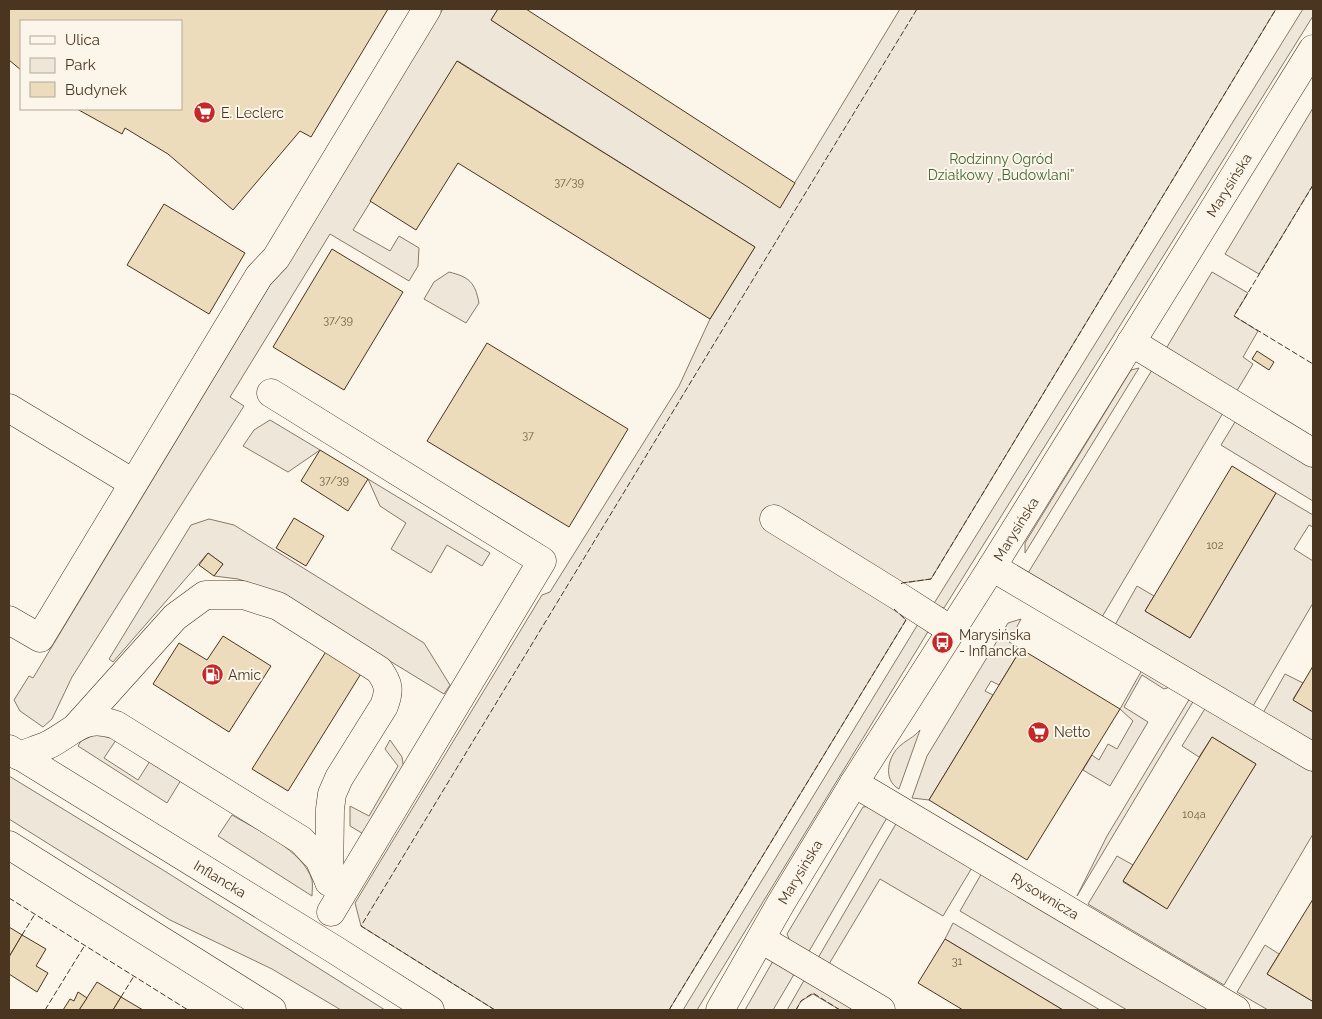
<svg xmlns="http://www.w3.org/2000/svg" width="1322" height="1019" font-family="Raleway,sans-serif">
  <style>
    .green { fill: #ede6d9; stroke: #887966 }
    .building { fill: #ecdcbc; stroke: #4a3520 }
    .lines { fill: none; stroke-linecap: round; stroke-linejoin: round }
    .minor-casing { stroke: #4a3520; stroke-width: 29 }
    .major-casing { stroke: #4a3520; stroke-width: 29 }
    .minor { stroke: #fbf6e9; stroke-width: 28 }
    .major { stroke: #fbf6e9; stroke-width: 28 }
    .fence { stroke: #4a3520; stroke-width: 1; stroke-dasharray: 6 2.5; stroke-linecap: butt }
    .labels { text-anchor: middle; dominant-baseline: central; stroke-width: 4; stroke-linejoin: round; paint-order: stroke }
    .number-label { font-size: 11px; fill: #725f47 }
    .poi-label { font-size: 14px; fill: #4a3520; stroke: #fbf6e9; text-anchor: start }
    .park-label { font-size: 14px; fill: #436837; stroke: #fbf6e9 }
    .street-label { font-size: 14px; fill: #4a3520; stroke: #fbf6e9 }
  </style>
  <rect width="100%" height="100%" fill="#fbf6e9"/>
  <g class="green">
    <path d="M443,9h55l-7,11 289,187 120,-198h376l-345,570 -29,4 -13,20 17,17 -237,390h-174l-134,-84 -6,-23 187,-308 8,-3 129,-206 31,-67 45,-72 -297,-186 -105,169 37,21 9,-15 20,12 -1,18 -9,15 -79,-47 -100,163 14,9 -172,271 -20,42 -9,8 -23,-16 -6,-11 15,-24 4,2 246,-408z"/>
    <path d="M1303,9h10v7l-369,592 -11,-3z"/>
    <path d="M1313,108v77l-54,89 -34,-20z"/>
    <path d="M449,272c20,5 26,10 30,31l-13,20 -42,-24 10,-17z"/>
    <path d="M1212,272l36,21 -14,23 24,15 -15,26 10,7 -18,30 -71,-42z"/>
    <path d="M1139,368l-114,185v-10l106,-173z"/>
    <path d="M1152,370l71,43 -121,204 -74,-44z"/>
    <path d="M270,420l50,30 -32,22 -45,-26 11,-16z"/>
    <path d="M1235,422l78,46v33l-92,-56z"/>
    <path d="M368,479l122,74 -8,13 -35,-21 -16,28 -40,-24 15,-26 -26,-17z"/>
    <path d="M1276,493l37,22v12l-4,-2 -15,24 19,12v42l-60,103 -138,-81 22,-39 17,10 -9,15 45,27z"/>
    <path d="M209,519l25,6 190,118 26,42 -6,9 -164,-100 -42,-15 -24,-3 9,-12 -15,-11 -95,109 -4,-3 82,-134z"/>
    <path d="M1021,619l-12,23 12,7 -22,36 -8,-4 -6,10 8,4 -64,105 -17,-2 15,-42 81,-133z"/>
    <path d="M918,624l11,6 -232,380h-14z"/>
    <path d="M1142,670l28,17 -6,2 -22,-14 -18,32 24,15 -38,64 -27,-16 9,-15 7,5 9,-16 9,5 16,-28 -13,-12z"/>
    <path d="M1285,674l18,9 -10,16 20,13v30l-50,-29z"/>
    <path d="M1190,698l4,2 -117,196 30,-60z"/>
    <path d="M1206,707l107,65v62l-89,151 -136,-81 29,-48 16,9 -10,17 43,26 90,-144 -44,-27 -13,20 -17,-11z"/>
    <path d="M920,730l-21,59c-17,-9 -11,-34 2,-44 7,-6 12,-7 19,-15z"/>
    <path d="M94,735h12l10,5 -12,18 34,22 12,-19 31,19 -14,23 -89,-57 3,-5z"/>
    <path d="M390,740l12,17 2,13 -39,65 -15,-9v-20l19,10 29,-50 -13,-17z"/>
    <path d="M9,776l154,94 222,140h-44l-69,-41 -102,-49 -161,-101z"/>
    <path d="M871,806l17,10 -80,137 -17,-10 -4,-9 76,-127z"/>
    <path d="M232,815c25,15 71,35 80,65 1,5 0,11 0,16l-94,-60z"/>
    <path d="M897,822l76,44 -30,50 -63,-37 -51,85 -11,-6z"/>
    <path d="M983,871l233,139h-89l-167,-99z"/>
    <path d="M953,923l147,87h-37l-118,-71z"/>
    <path d="M1265,945l14,9 -12,20 45,27 1,-2v11h-45l-31,-18z"/>
    <path d="M773,961l23,10 -23,39h-28z"/>
    <path d="M806,977l56,33h-22l-27,-16 -12,7 -5,9h-9z"/>
  </g>
  <g class="building">
    <path d="M9,9h379l-77,128 -11,-6 -67,79 -65,-56 -43,-26 -3,6 -45,-25h104v-88h-160v49l-12,-10z"/>
    <path d="M498,9h28l269,174 -15,25 -289,-188z"/>
    <path d="M457,61l298,186 -45,72 -252,-156 -42,67 -46,-29z"/>
    <path d="M164,204l81,49 -36,61 -82,-49z"/>
    <path d="M332,249l71,43 -59,98 -71,-43z"/>
    <path d="M487,343l141,86 -59,98 -142,-86z"/>
    <path d="M1257,351l17,11 -5,8 -17,-11z"/>
    <path d="M320,450l48,29 -20,32 -47,-30z"/>
    <path d="M1232,466l44,27 -86,145 -45,-27z"/>
    <path d="M294,518l30,18 -18,30 -30,-18z"/>
    <path d="M208,553l15,11 -9,12 -15,-11z"/>
    <path d="M223,636l48,30 -42,66 -76,-48 26,-41 28,17z"/>
    <path d="M332,642l35,22 -79,127 -36,-22z"/>
    <path d="M1021,649l99,60 -93,151 -98,-60z"/>
    <path d="M1313,666v46l-20,-12z"/>
    <path d="M1212,737l44,27 -89,145 -44,-28z"/>
    <path d="M1313,899v100l-1,2 -45,-27z"/>
    <path d="M9,927l13,8 -13,22z"/>
    <path d="M22,935l24,14 -10,17 12,7 -11,19 -28,-18v-17z"/>
    <path d="M945,939l118,71h-100l-45,-27z"/>
    <path d="M97,982l24,15 -8,13h-34z"/>
    <path d="M78,992l9,6 -8,12h-16l7,-11 4,2z"/>
    <path d="M121,997l22,13h-30z"/>
  </g>
  <g class="lines">
    <defs>
      <g id="minor">
        <path d="M1131,342l182,111"/>
        <path d="M271,393l271,168 -211,351"/>
        <path d="M9,408l124,75"/>
        <path d="M774,519l121,75 56,36"/>
        <path d="M992,567l321,190"/>
        <path d="M9,620l31,18 219,-362 17,-18 151,-249"/>
        <path d="M77,726l98,-109 30,-22h38l35,11 101,64c10,14 11,20 5,36l-45,72 -7,16 -2,15 -1,73"/>
        <path d="M19,756c10,-4 20,-7 29,-11 27,-14 35,-31 68,-20l185,115 18,19 9,20"/>
        <path d="M854,783l382,227"/>
        <path d="M761,939l120,71"/>
        <path d="M720,1010l61,-107 73,-120 138,-216 321,-518"/>
      </g>
      <g id="major">
        <path d="M9,749l323,199 98,62"/>
        <path d="M9,845l263,165"/>
      </g>
    </defs>
    <use href="#minor" class="minor-casing"/>
    <use href="#major" class="major-casing"/>
    <use href="#minor" class="minor"/>
    <use href="#major" class="major"/>
    <g class="fence">
      <path d="M1313,185l-79,131 79,48"/>
      <path d="M901,584l1,-1 29,-4 345,-570"/>
      <path d="M9,898l179,112"/>
      <path d="M22,935l13,-21"/>
      <path d="M121,997l13,-21"/>
      <path d="M45,1010l40,-65"/>
      <path d="M495,1010l-134,-84 556,-917"/>
      <path d="M669,1010l237,-390 -12,-11"/>
      <path d="M796,1010l5,-9 12,-8 27,17"/>
    </g>
  </g>
  <defs>
    <symbol id="supermarket-disc" viewBox="-11 -11 22 22"><circle r="9.5" fill="#c62828" stroke="#fbf6e9"/><path d="M-6-5.5h2.5l.6 2H6L4.5 2H-2.5L-4.4-4H-6ZM-1.5 3.2a1.3 1.3 0 1 0 .1 0ZM3 3.2a1.3 1.3 0 1 0 .1 0Z" fill="#fff"/></symbol>
    <symbol id="bus-disc" viewBox="-11 -11 22 22"><circle r="9.5" fill="#c62828" stroke="#fbf6e9"/><path d="M-5-6H5V4H4V6H2V4H-2V6H-4V4H-5ZM-3.5-4V0h7V-4ZM-3.5 1.2v1.5H-2V1.2ZM2 1.2v1.5H3.5V1.2Z" fill="#fff"/></symbol>
    <symbol id="fuel-disc" viewBox="-11 -11 22 22"><circle r="9.5" fill="#c62828" stroke="#fbf6e9"/><path d="M-5.5-6h7V0h2V4h1.3V-2.5L3-4.5l.8-.8L6-3V5H2.5V1h-1V6h-7ZM-4.2-4.7v3.2H.2V-4.7Z" fill="#fff"/></symbol>
  </defs>
  <g fill-rule="evenodd">
    <use href="#supermarket-disc" x="192" y="100" width="25" height="25"/>
    <use href="#bus-disc" x="930" y="630" width="25" height="25"/>
    <use href="#fuel-disc" x="200" y="662" width="25" height="25"/>
    <use href="#supermarket-disc" x="1026" y="720" width="25" height="25"/>
  </g>
  <g class="labels">
    <g class="number-label">
      <text x="569" y="182">37/39</text>
      <text x="338" y="320">37/39</text>
      <text x="528" y="435">37</text>
      <text x="334" y="480">37/39</text>
      <text x="1215" y="545">102</text>
      <text x="1194" y="814">104a</text>
      <text x="957" y="961">31</text>
    </g>
    <g class="poi-label">
      <text x="221" y="113">E. Leclerc</text>
      <text x="959" y="635">Marysińska<tspan x="959" dy="16">- Inflancka</tspan></text>
      <text x="228" y="675">Amic</text>
      <text x="1054" y="732">Netto</text>
    </g>
    <g class="park-label">
      <text x="1001" y="159">Rodzinny Ogród<tspan x="1001" dy="16">Działkowy „Budowlani”</tspan></text>
    </g>
    <g class="street-label">
      <text transform="translate(1229 185) rotate(-58)">Marysińska</text>
      <text transform="translate(1016 529) rotate(-58)">Marysińska</text>
      <text transform="translate(800 872) rotate(-59)">Marysińska</text>
      <text transform="translate(220 879) rotate(31)">Inflancka</text>
      <text transform="translate(1045 896) rotate(31)">Rysownicza</text>
    </g>
  </g>
  <rect width="1322" height="1019" fill="none" stroke="#4a3520" stroke-width="20"/>
  <rect x="20" y="20" width="162" height="90" fill="#fbf6e9" stroke="#b4a999"/>
  <rect x="30" y="36" width="25" height="8" fill="#fbf6e9" stroke="#b4a999"/>
  <text x="65" y="45" font-size="15" fill="#4a3520">Ulica</text>
  <rect x="30" y="58" width="25" height="15" fill="#ede6d9" stroke="#b4a999"/>
  <text x="65" y="70" font-size="15" fill="#4a3520">Park</text>
  <rect x="30" y="82" width="25" height="15" fill="#ecdcbc" stroke="#b4a999"/>
  <text x="65" y="95" font-size="15" fill="#4a3520">Budynek</text>
</svg>
